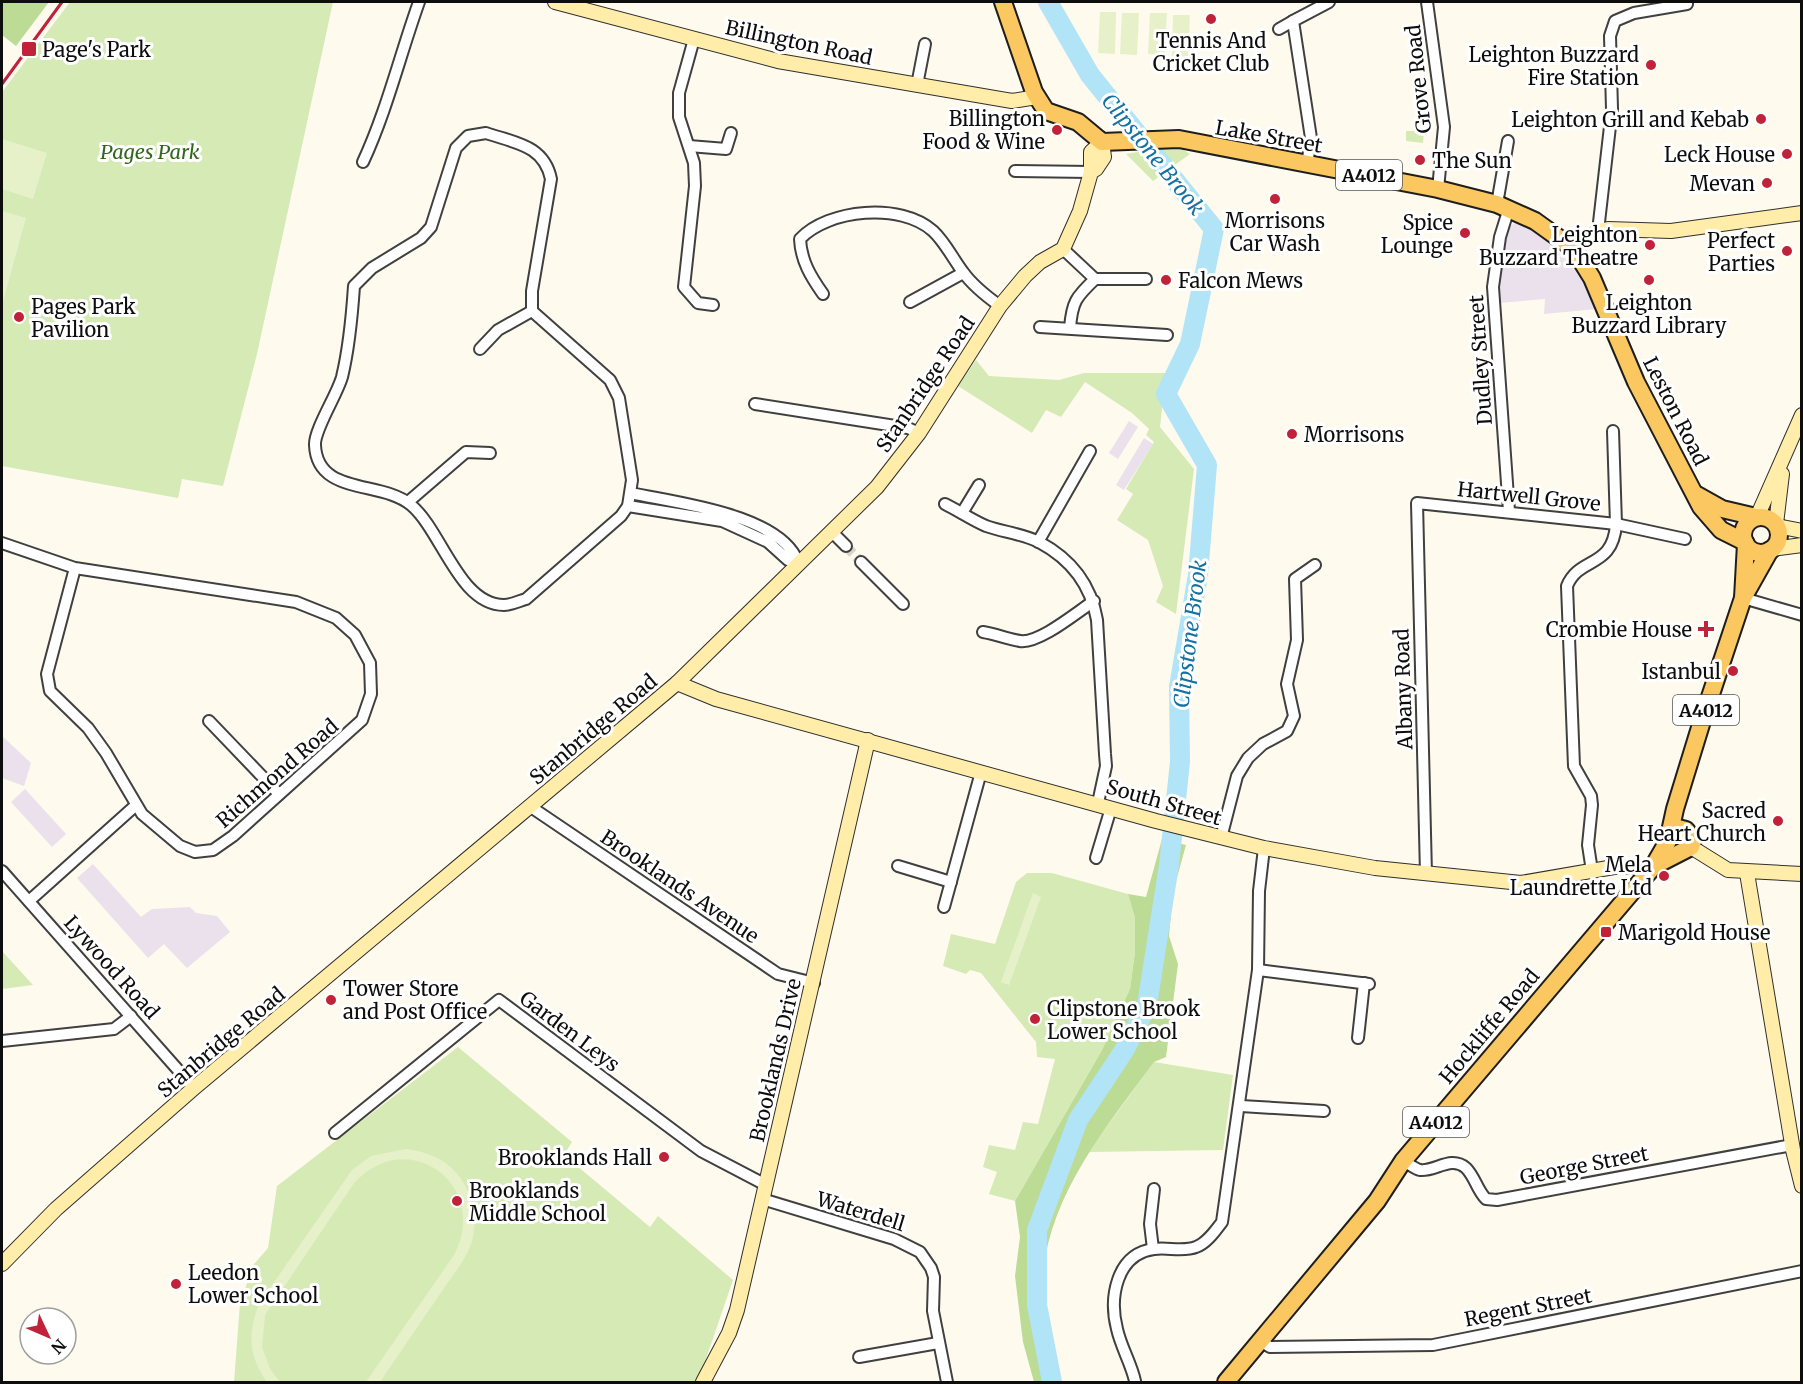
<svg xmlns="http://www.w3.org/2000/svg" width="1803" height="1384" font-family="Merriweather,serif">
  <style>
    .industrial { fill: #eae1ec }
    .green { fill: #d6eab6 }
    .forest { fill: #bcdb95 }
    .pitch { fill: #e7f1c9 }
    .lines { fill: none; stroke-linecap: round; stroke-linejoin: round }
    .river { stroke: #b1e4f7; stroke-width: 20 }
    .street-tunnel { stroke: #dbd6cc; stroke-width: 10; stroke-dasharray: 10 5; stroke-linecap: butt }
    .street-casing { stroke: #404040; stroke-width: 14 }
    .secondary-casing { stroke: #2f2f2f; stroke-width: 16 }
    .primary-casing { stroke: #1e1e1e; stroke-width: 20 }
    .street { stroke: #fff; stroke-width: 10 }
    .secondary { stroke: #ffeda9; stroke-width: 14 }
    .primary { stroke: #fbc761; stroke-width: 16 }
    .rail { stroke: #c02239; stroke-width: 3 }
    .poi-dot { fill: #c02239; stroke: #fff; stroke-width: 2 }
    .labels { text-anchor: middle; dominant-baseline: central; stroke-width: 6; stroke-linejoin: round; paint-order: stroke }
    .shield { fill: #fff; stroke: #565656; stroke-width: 1.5 }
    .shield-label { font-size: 18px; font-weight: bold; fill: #0d0d0d }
    .poi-label { font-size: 20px; fill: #0d0d0d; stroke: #fff; text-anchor: end }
    .street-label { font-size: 20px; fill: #0d0d0d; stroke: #fff }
    .park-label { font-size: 20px; font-style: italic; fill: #33661c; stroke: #fff }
    .water-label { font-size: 21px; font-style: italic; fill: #1472a2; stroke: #fff }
  </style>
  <rect width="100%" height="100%" fill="#fffaee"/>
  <g class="industrial">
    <path d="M1518,221l10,3 37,31 21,30 11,24 -53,5 1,-15 -46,4 6,-73z"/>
    <path d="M1129,421l9,6 -20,32 -9,-6z"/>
    <path d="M1144,438l9,6 -29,46 -8,-5z"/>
    <path d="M2,736l29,27 -7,23 -22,-8z"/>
    <path d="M25,789l41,45 -14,13 -41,-45z"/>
    <path d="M93,864l48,53 11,-8 38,-2 6,6 21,3 13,16 -43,36 -23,-24 -16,14 -71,-80z"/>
  </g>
  <g class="green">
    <path d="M70,2h263l-76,352 -34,132 -41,-7 -4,19 -176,-32v-374z"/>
    <path d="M1406,131h18l-1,12 -17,-2z"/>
    <path d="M1160,148l22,1 8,5 -37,27 -27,-27z"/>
    <path d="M976,360l13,16 70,4 25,-7h82l-6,54 34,42 -18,145 -20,-12 7,-16 -15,-46 -31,-20 16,-26 -7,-5 28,-47 -8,-7 3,-6 -17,-16 -47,-31 -24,35 -15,-7 -14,23 -74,-47z"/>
    <path d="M1027,873h25l76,21 7,24v34l-5,37 -28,61 -87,151 -26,-7 8,-22 -14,-5 6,-22 26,5 8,-28 15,2 17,-65 -18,-2 -1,-15 -55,-69 -11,-3 -4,4 -23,-8 8,-32 44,10 21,-62z"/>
    <path d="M2,951l31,34 -31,4z"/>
    <path d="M458,1047l114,95 -8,13 86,72 8,-11 75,64 -35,102h-464l6,-79 14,-39 14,-16 9,-62z"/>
    <path d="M1154,1062l79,13 -10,75 -135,2z"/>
  </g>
  <g class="forest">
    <path d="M5,2h44l-33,44 -14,-11v-31z"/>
    <path d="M1162,839l24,6 -13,47 -4,44 9,28 -12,93 -12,5c-47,64 -103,130 -111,212 -3,33 10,76 17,108h-26l-11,-40 -8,-66 5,-39 -5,-36 87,-151 28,-61 5,-37v-34l-7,-24 18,3z"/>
  </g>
  <g class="pitch">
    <path d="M1100,12h16l-1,42 -17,-1z"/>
    <path d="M1122,13h17l-2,42 -17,-1z"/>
    <path d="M1150,13h17l-2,42 -17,-1z"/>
    <path d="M1173,15h17l-2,42 -16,-1z"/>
    <path d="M2,139l45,14 -14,46 -31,-10z"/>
    <path d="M2,211l24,7 -24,87z"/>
    <path d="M1033,893l8,4 -32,88 -8,-3z"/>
    <path d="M406,1149c23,3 45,12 57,33 11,18 15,41 8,62 -6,17 -19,32 -29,47 -21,31 -42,61 -62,91h-14l88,-127c37,-70 -46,-131 -100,-72l-89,132 -3,32 8,22 10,13h-13c-19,-25 -20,-54 -6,-81l91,-131 19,-14z"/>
  </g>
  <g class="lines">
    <path class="river" d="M1048,2l42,73 124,154 -24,115 -24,50 41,71 -9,110 -19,112 1,75 -11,103 -22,140 -22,44 -47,71 -41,110v75l15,77"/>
    <path class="street-tunnel" d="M846,546l15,16"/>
    <defs>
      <g id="street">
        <path d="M1427,2l17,125 -6,62"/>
        <path d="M1279,29l14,-8"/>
        <path d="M694,39l-15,54v24l15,46 1,23 -11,101 14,16 15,2"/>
        <path d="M917,85l8,-41"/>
        <path d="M486,133c29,10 58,12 65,46l-19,112v20l78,69 9,18 13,82 -4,26 -7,10 -95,83c-7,2 -15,6 -22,6 -45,0 -62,-74 -93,-100 -29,-25 -94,-9 -96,-60 -1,-15 22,-50 27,-68 7,-29 10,-61 12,-91l18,-18 49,-30 10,-11 25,-79 12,-12z"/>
        <path d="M689,146l37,3 5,-16"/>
        <path d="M363,162c24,-52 37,-107 56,-160"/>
        <path d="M1307,165l4,-27 -18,-117 36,-19"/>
        <path d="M1015,171l76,1"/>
        <path d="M1497,204l11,-63"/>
        <path d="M1598,231l14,-122 -2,-73 5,-15 19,-8 53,-9"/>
        <path d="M1063,249l32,30c-19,18 -23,23 -25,49"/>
        <path d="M1095,279h51"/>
        <path d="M823,294c-12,-17 -22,-33 -23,-55 28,-30 101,-37 133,-8 12,11 20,28 30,41 10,14 23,24 37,34"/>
        <path d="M910,302l53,-29"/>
        <path d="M1040,327l127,8"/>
        <path d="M480,349l18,-19 34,-19"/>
        <path d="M755,404l153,24 11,5"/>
        <path d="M408,502l58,-50 24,1"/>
        <path d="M945,504c14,7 27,16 41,22 17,6 37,8 53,16 32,17 52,43 58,78l8,134 1,12 -8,37"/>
        <path d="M628,506l94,15 46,21 20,18 10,2c-18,-48 -122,-59 -167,-69"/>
        <path d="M1509,511l-16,-224 7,-50 9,-29"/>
        <path d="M962,513l17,-28"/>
        <path d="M832,532l14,14"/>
        <path d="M1038,542l52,-91"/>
        <path d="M2,543l73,25 221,34 40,16 19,17 15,28 1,31 -9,26 -129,116 -20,14 -18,2 -15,-6 -38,-32 -36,-61 -18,-25 -38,-37 -3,-17 28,-106"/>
        <path d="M861,562l42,42"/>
        <path d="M1743,598l59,17"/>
        <path d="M983,632c13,2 24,7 37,9 19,3 57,-29 74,-40"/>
        <path d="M209,721l70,73"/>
        <path d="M531,807l247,167 36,9"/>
        <path d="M1221,838l16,-62 11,-18 15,-14 24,-13 7,-15 -7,-32 10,-44 -2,-61 20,-14"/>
        <path d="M1096,858l15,-50"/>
        <path d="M898,866l53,16"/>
        <path d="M2,871l192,217"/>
        <path d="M1592,871l-4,-26 4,-40 -1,-9 -17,-30 -7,-180c12,-30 46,-17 49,-62l69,15"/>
        <path d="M1426,874l-9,-371 199,21 -3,-93"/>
        <path d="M29,901l106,-95"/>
        <path d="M944,907l37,-135"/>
        <path d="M1258,970l111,14"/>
        <path d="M1358,1038l6,-55"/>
        <path d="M2,1041l112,-12 17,-13"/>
        <path d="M1241,1106l83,5"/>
        <path d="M335,1133l164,-133 202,151 65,34"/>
        <path d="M1403,1161c5,2 12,8 17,9 15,2 31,-15 46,-2 9,9 11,22 20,31l11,1 295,-55"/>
        <path d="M762,1199l132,40 26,13 11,16 3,9 -1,34 14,71"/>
        <path d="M1153,1249l-3,-25 4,-35"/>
        <path d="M1260,1341l10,6 163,-2 369,-74"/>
        <path d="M859,1357l79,-14"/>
        <path d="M1135,1381c-4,-18 -14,-34 -18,-52 -8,-31 -1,-75 37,-80 13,-2 30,3 42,-2 11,-4 19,-16 26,-25l36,-252 1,-79 5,-43"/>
      </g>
      <g id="secondary">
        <path d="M555,2l223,59 234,40 25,-4"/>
        <path d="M1091,172v-20l11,-10"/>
        <path d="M1574,249l24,-18 10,-2 63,2 131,-18"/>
        <path d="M1757,517l45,-102"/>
        <path d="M1776,524l6,-50"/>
        <path d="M1777,526l25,5"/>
        <path d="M1772,549l30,-4"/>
        <path d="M677,683l39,16 440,122 108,27 111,20 146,15 93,-16h39"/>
        <path d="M1691,847l37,23 74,4"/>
        <path d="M1747,873l46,277 9,36"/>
        <path d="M2,1264l54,-55 138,-121 483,-405 200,-196 42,-54 81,-127 25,-30 15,-14 23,-13 17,-38 11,-39 5,-3 8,-12 -2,-15"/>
        <path d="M703,1382l26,-49 8,-23 131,-570"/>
      </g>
      <g id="primary">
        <path d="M1003,2l31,90 12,19 32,11 24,20 77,-3 259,50 59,15 38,17 39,28 18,29 44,104 65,125 20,23 24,12"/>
        <path d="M1697,495l25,14 34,8"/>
        <circle cx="1761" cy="535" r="18"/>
        <path d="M1743,598l27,-48"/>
        <path d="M1654,866l37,-19 2,-7 -7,-10 -8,-2 -8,6"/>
        <path d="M1226,1382l151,-181 26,-40 250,-294 15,-26 7,-32 27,-88 41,-123 3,-54"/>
      </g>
    </defs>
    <use href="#street" class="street-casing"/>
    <use href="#secondary" class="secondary-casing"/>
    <use href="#primary" class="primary-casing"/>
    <use href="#street" class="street"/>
    <use href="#secondary" class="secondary"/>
    <use href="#primary" class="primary"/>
    <path class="rail" d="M2,84l60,-82"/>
  </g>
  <g class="poi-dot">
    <circle cx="1211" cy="19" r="6"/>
    <rect x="21" y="41" width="16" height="16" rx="3"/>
    <circle cx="1651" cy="65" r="6"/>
    <circle cx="1761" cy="119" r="6"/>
    <circle cx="1057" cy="130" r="6"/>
    <circle cx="1787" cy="154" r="6"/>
    <circle cx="1420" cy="160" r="6"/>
    <circle cx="1767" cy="183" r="6"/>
    <circle cx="1275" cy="199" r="6"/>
    <circle cx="1465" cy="233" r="6"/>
    <circle cx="1650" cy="245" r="6"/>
    <circle cx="1787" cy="251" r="6"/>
    <circle cx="1166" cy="280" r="6"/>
    <circle cx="1649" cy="280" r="6"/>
    <circle cx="19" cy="317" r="6"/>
    <circle cx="1292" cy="434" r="6"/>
    <path d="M1703 620h6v6h6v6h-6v6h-6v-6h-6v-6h6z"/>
    <circle cx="1733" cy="671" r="6"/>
    <circle cx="1778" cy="821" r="6"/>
    <circle cx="1664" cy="876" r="6"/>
    <rect x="1600" y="926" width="12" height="12" rx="3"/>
    <circle cx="331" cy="1000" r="6"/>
    <circle cx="1035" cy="1019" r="6"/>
    <circle cx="664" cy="1157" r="6"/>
    <circle cx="457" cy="1201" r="6"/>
    <circle cx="176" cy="1284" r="6"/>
  </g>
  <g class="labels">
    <g class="shield">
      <rect x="1336" y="160" width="66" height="30" rx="4.5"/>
      <rect x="1673" y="695" width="66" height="30" rx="4.5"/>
      <rect x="1403" y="1107" width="66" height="30" rx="4.5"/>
    </g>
    <g class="shield-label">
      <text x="1369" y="175">A4012</text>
      <text x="1706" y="710">A4012</text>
      <text x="1436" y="1122">A4012</text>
    </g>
    <g class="poi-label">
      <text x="1211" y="40" text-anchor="middle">Tennis And<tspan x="1211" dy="23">Cricket Club</tspan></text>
      <text x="42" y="49" text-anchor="start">Page's Park</text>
      <text x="1639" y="54">Leighton Buzzard<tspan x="1639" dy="23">Fire Station</tspan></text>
      <text x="1045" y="118">Billington<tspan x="1045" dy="23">Food &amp; Wine</tspan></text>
      <text x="1749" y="119">Leighton Grill and Kebab</text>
      <text x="1775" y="154">Leck House</text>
      <text x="1432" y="160" text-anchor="start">The Sun</text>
      <text x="1755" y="183">Mevan</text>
      <text x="1275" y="220" text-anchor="middle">Morrisons<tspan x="1275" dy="23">Car Wash</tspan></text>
      <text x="1453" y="222">Spice<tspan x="1453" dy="23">Lounge</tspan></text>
      <text x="1638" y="234">Leighton<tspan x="1638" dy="23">Buzzard Theatre</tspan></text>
      <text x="1775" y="240">Perfect<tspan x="1775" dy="23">Parties</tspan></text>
      <text x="1178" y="280" text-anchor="start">Falcon Mews</text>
      <text x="1649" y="302" text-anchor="middle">Leighton<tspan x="1649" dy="23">Buzzard Library</tspan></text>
      <text x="31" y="306" text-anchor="start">Pages Park<tspan x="31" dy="23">Pavilion</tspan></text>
      <text x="1304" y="434" text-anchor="start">Morrisons</text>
      <text x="1692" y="629">Crombie House</text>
      <text x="1721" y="671">Istanbul</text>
      <text x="1766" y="810">Sacred<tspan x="1766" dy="23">Heart Church</tspan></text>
      <text x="1652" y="864">Mela<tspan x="1652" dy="23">Laundrette Ltd</tspan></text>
      <text x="1618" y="932" text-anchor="start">Marigold House</text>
      <text x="343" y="988" text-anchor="start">Tower Store<tspan x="343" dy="23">and Post Office</tspan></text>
      <text x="1047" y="1008" text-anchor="start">Clipstone Brook<tspan x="1047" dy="23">Lower School</tspan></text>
      <text x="652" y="1157">Brooklands Hall</text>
      <text x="469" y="1190" text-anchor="start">Brooklands<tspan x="469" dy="23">Middle School</tspan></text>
      <text x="188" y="1272" text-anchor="start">Leedon<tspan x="188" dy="23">Lower School</tspan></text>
    </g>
    <g class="street-label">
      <text transform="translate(799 42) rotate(12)">Billington Road</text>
      <text transform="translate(1418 79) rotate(-96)">Grove Road</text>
      <text transform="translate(1269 136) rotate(10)">Lake Street</text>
      <text transform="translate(1480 360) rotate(-94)">Dudley Street</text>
      <text transform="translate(925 384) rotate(-56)">Stanbridge Road</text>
      <text transform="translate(1676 411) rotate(63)">Leston Road</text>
      <text transform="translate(1529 496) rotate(6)">Hartwell Grove</text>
      <text transform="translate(1403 689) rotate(-92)">Albany Road</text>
      <text transform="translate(593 729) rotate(-40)">Stanbridge Road</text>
      <text transform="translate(277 773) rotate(-41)">Richmond Road</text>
      <text transform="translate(1164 802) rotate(16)">South Street</text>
      <text transform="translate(680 886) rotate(34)">Brooklands Avenue</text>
      <text transform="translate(112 967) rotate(48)">Lywood Road</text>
      <text transform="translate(1489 1026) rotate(-50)">Hockliffe Road</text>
      <text transform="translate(570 1031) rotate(37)">Garden Leys</text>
      <text transform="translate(221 1042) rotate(-40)">Stanbridge Road</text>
      <text transform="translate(775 1060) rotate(-77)">Brooklands Drive</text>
      <text transform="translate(1584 1165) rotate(-11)">George Street</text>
      <text transform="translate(861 1211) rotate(17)">Waterdell</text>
      <text transform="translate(1528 1307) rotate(-11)">Regent Street</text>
    </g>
    <g class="park-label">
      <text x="150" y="151">Pages Park</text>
    </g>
    <g class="water-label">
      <text transform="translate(1153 154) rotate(51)">Clipstone Brook</text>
      <text transform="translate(1190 634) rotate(-83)">Clipstone Brook</text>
    </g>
  </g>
  <rect width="1803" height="1384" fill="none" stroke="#0d0d0d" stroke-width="6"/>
  <g transform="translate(48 1336) rotate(134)"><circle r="28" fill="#ffffff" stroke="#9e9e9e" stroke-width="1.5"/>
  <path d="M0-4.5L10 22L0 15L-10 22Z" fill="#c02239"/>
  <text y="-9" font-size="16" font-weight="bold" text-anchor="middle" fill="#0d0d0d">N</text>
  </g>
</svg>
